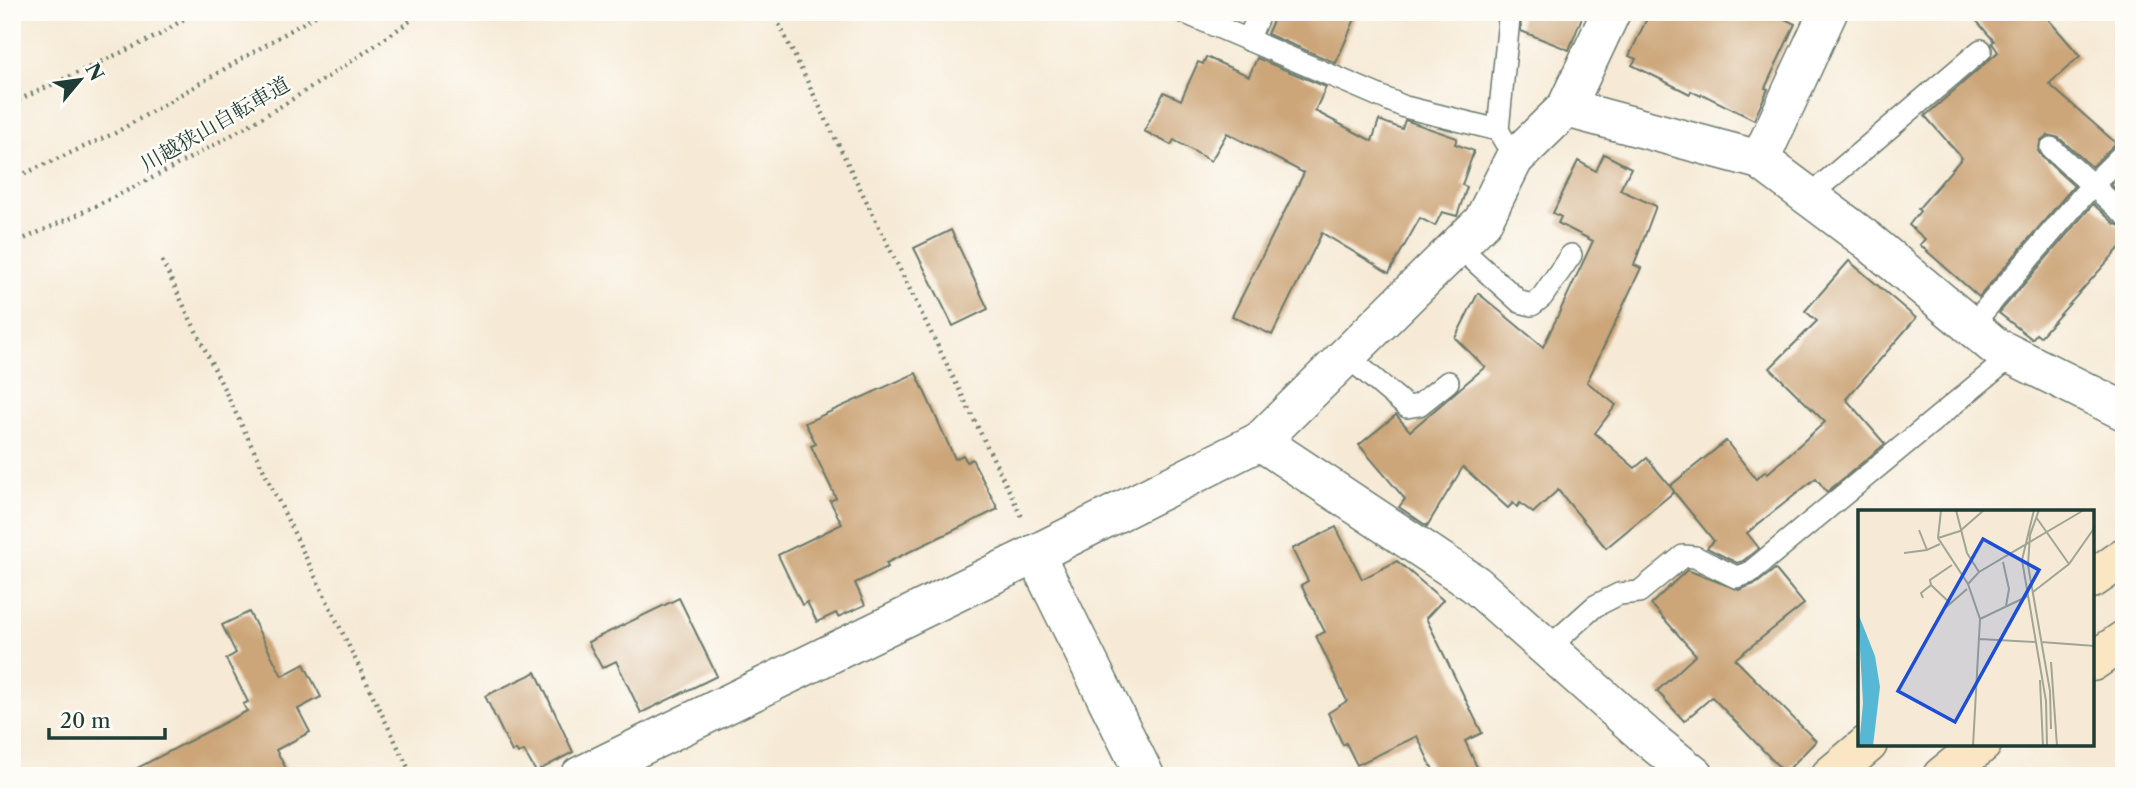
<svg xmlns="http://www.w3.org/2000/svg" width="2136" height="788" font-family="'Libre Caslon Text','Noto Serif JP',serif">
  <style>
    .building { fill: #cca578 }
    .lines { fill: none; stroke-linecap: round; stroke-linejoin: round }
    .lane-casing { stroke: #6a7a6d; stroke-width: 24 }
    .street-casing { stroke: #6a7a6d; stroke-width: 41 }
    .secondary-casing { stroke: #6a7a6d; stroke-width: 41 }
    .path { stroke: #6a7a6d; stroke-width: 4.5; stroke-dasharray: 2 5; stroke-linecap: butt }
    .lane { stroke: #fff; stroke-width: 21 }
    .street { stroke: #fff; stroke-width: 38 }
    .secondary { stroke: #fbe6c4; stroke-width: 38 }
    .labels { text-anchor: middle; dominant-baseline: central; stroke-width: 5; stroke-linejoin: round; paint-order: stroke }
    .street-label { font-size: 21px; fill: #1f3d34; stroke: #fdfcf7 }
    .inset-road { fill: none; stroke: #a0a595; stroke-width: 2 }
    .view { fill: #1d4ed8; fill-opacity: 0.15; stroke: #1d4ed8; stroke-width: 3.5 }
    .inset-edge { fill: none; stroke: #1f3d34; stroke-width: 3.5 }
  </style>
  <rect width="100%" height="100%" fill="#fdfcf7"/>
  <filter id="ink" filterUnits="userSpaceOnUse"><feTurbulence type="fractalNoise" baseFrequency=".0143" numOctaves="2"/><feDisplacementMap in="SourceGraphic" scale="14" xChannelSelector="R" yChannelSelector="G"/><feConvolveMatrix kernelMatrix="1 2 1 2 8 2 1 2 1" color-interpolation-filters="sRGB"/></filter>
  <filter id="wash" filterUnits="userSpaceOnUse"><feTurbulence type="fractalNoise" baseFrequency=".00686" numOctaves="4" result="noise"/><feDisplacementMap in="SourceGraphic" scale="28" xChannelSelector="R" yChannelSelector="G"/><feGaussianBlur stdDeviation="1.57" result="paint"/><feColorMatrix in="noise" values="0 0 0 0 0 0 0 0 0 0 0 0 0 0 0 0 0 1.4 0 .05"/><feComposite in="paint" operator="in"/></filter>
  <g filter="url(#wash)">
    <rect width="100%" height="100%" fill="#f6ead6"/>
    <g id="blocks">
      <g class="building">
        <path d="M1277,12h81l-22,51 -69,-29z"/>
        <path d="M1520,12h64l-15,38 -48,-19z"/>
        <path d="M1650,12h120l25,12 -30,64 3,1 -14,31 -52,-26 -1,2 -10,-5 -1,3 -58,-29 4,-6 -7,-3z"/>
        <path d="M1969,12h73l38,44 -31,28 67,59 -24,24 -33,-29 -11,-3 -7,5 -3,11 4,6 32,29 -95,111 -59,-52 5,-6 -16,-14 11,-14 -2,-2 44,-51 -37,-42 73,-64 -6,-9 2,-2z"/>
        <path d="M1206,57l43,19 8,-18 69,29 -11,24 57,30 7,-21 23,9 3,-9 52,18 -2,6 19,7 -12,34 5,2 -10,29 -15,-4 -7,14 -15,-8 -31,55 -67,-40 -50,102 -40,-19 72,-143 -77,-40 -16,28 -37,-21 -3,5 -27,-14 20,-39 17,8 17,-38 5,2z"/>
        <path d="M1604,154l27,14 -11,22 36,16 -22,59 7,3 -54,114 29,23 -21,28 40,35 12,-10 27,33 -4,-5 56,-45 30,38 10,-8 1,3 58,-52 -55,-54 47,-47 -12,-10 44,-50 67,57 -70,81 39,45 -58,48 -11,-14 -69,55 12,15 -16,13 -6,2 -30,-15 7,-7 -40,-49 -68,56 -48,-58 -25,23 -13,-10 -3,4 -4,-4 -5,5 -45,-41 -36,59 -28,-19 6,-8 -46,-54 37,-30 14,16 75,-64 -30,-29 23,-45 65,54 50,-106 -35,-18 3,-6 -8,-4 25,-52 18,10z"/>
        <path d="M2124,172v24l-13,-11z"/>
        <path d="M2093,204l22,20 9,3v16l-84,94 -4,-3 -4,5 -33,-26z"/>
        <path d="M951,230l37,79 -35,17 -39,-78z"/>
        <path d="M916,373l39,86 8,-4 4,7 5,-3 26,50 -112,54 2,4 -33,16 10,22 -27,12 -2,-4 -19,9 -10,-20 -5,3 -24,-50 64,-31 -12,-23 6,-3 -25,-52 5,-2 -11,-21z"/>
        <path d="M1336,527l26,52 35,-18 46,39 -17,18 56,115 -17,8 16,35h-45l-19,-40 -60,29 -11,-22 -3,2 -15,-32 19,-12 -31,-65 9,-4 -24,-47 7,-4 -16,-32z"/>
        <path d="M1775,569l29,35 -69,55 81,82 -31,32 -73,-76 -28,24 -27,-30 39,-36 -45,-51 36,-34 52,20 18,-7z"/>
        <path d="M679,598l38,78 -76,37 -25,-52 -14,7 -14,-26z"/>
        <path d="M249,612l33,64 22,-12 17,33 -23,12 12,23 -34,18 14,26h-168l125,-65 -4,-7 5,-2 -22,-43 10,-6 -14,-28z"/>
        <path d="M536,672l37,80 -37,20 -12,-21 -6,3 -2,-4 -4,2 -27,-56z"/>
      </g>
    </g>
  </g>
  <g filter="url(#ink)">
    <use href="#blocks" fill-opacity="0" stroke="#6a7a6d" stroke-width="2"/>
    <g class="lines">
      <defs>
        <g id="lane">
          <path d="M1183,12l222,95 93,23"/>
          <path d="M1248,40l12,-28"/>
          <path d="M1505,142l-7,-12 11,-111"/>
          <path d="M2051,148l73,66"/>
          <path d="M1809,196l172,-146"/>
          <path d="M1458,246l62,56 12,3 10,-8 29,-42"/>
          <path d="M1971,326l121,-141 32,-32"/>
          <path d="M1346,355l61,52 12,-2 29,-23"/>
          <path d="M1548,648l47,-42 24,-12 20,-2 44,-36 12,1 41,20 13,-4 264,-218"/>
        </g>
        <g id="street">
          <path d="M1566,108l194,52 107,80 129,107 128,64"/>
          <path d="M1760,160l68,-148"/>
          <path d="M1260,441l215,143 173,154 47,38"/>
          <path d="M1035,554l110,222"/>
          <path d="M580,776l455,-222 225,-113 223,-220 31,-62 52,-51 45,-96"/>
        </g>
        <g id="secondary">
          <path d="M2092,579l32,-22"/>
          <path d="M2092,662l32,-22"/>
          <path d="M1830,776l38,-32"/>
          <path d="M1942,776l40,-32"/>
        </g>
      </defs>
      <use href="#lane" class="lane-casing"/>
      <use href="#street" class="street-casing"/>
      <use href="#secondary" class="secondary-casing"/>
      <g class="path">
        <path d="M773,12l249,505"/>
        <path d="M12,103l147,-68 36,-23"/>
        <path d="M12,179l103,-46 207,-121"/>
        <path d="M12,244c145,-63 282,-138 410,-232"/>
        <path d="M162,261l250,515"/>
      </g>
      <use href="#lane" class="lane"/>
      <use href="#street" class="street"/>
      <use href="#secondary" class="secondary"/>
    </g>
  </g>
  <g class="labels">
    <g class="street-label">
      <text transform="translate(215 124) rotate(-30)">川越狭山自転車道</text>
    </g>
  </g>
  <g transform="translate(1858 510)">
    <rect width="236" height="236" fill="#f6ead6"/>
    <path d="M0,103l17,43 5,31 -7,59h-14l4,-43z" fill="#57b8d5"/>
    <path class="inset-road" d="M83,0l-3,28 30,46 12,35 -7,127M98,0l11,43 12,19M176,0l-12,50 24,141 1,45M181,0l-9,25 -2,30 22,126 1,38M178,7l33,47M61,20l8,20 13,-6M80,28l22,-7 24,-21M46,43l23,-3M145,52l6,27 -3,17M110,74l11,-12 105,-62M73,75l20,19M175,82l36,-28 26,-37M65,88l-2,-5 10,-8 -1,-5 22,-15M86,99l23,-20M122,109l48,-23M121,129l57,3M183,132l54,4M193,152l6,84M182,170l3,66"/>
    <path class="view" d="M125,29l56,31 -84,152 -57,-31z"/>
    <rect width="236" height="236" class="inset-edge"/>
  </g>
  <rect width="2136" height="788" fill="none" stroke="#fdfcf7" stroke-width="42"/>
  <g transform="translate(80 80) rotate(61)" stroke="#fdfcf7" stroke-width="5" paint-order="stroke">
  <path d="M0-5L12 26L0 18L-12 26Z" fill="#1f3d34"/>
  <text y="-10" font-size="19" font-weight="bold" text-anchor="middle" fill="#1f3d34">N</text>
  </g>
  <path d="M49 728v10h116v-10" fill="none" stroke="#1f3d34" stroke-width="3.5"/>
  <text x="60" y="728" font-size="21" fill="#1f3d34" stroke="#fdfcf7" stroke-width="5" paint-order="stroke">20 m</text>
</svg>
